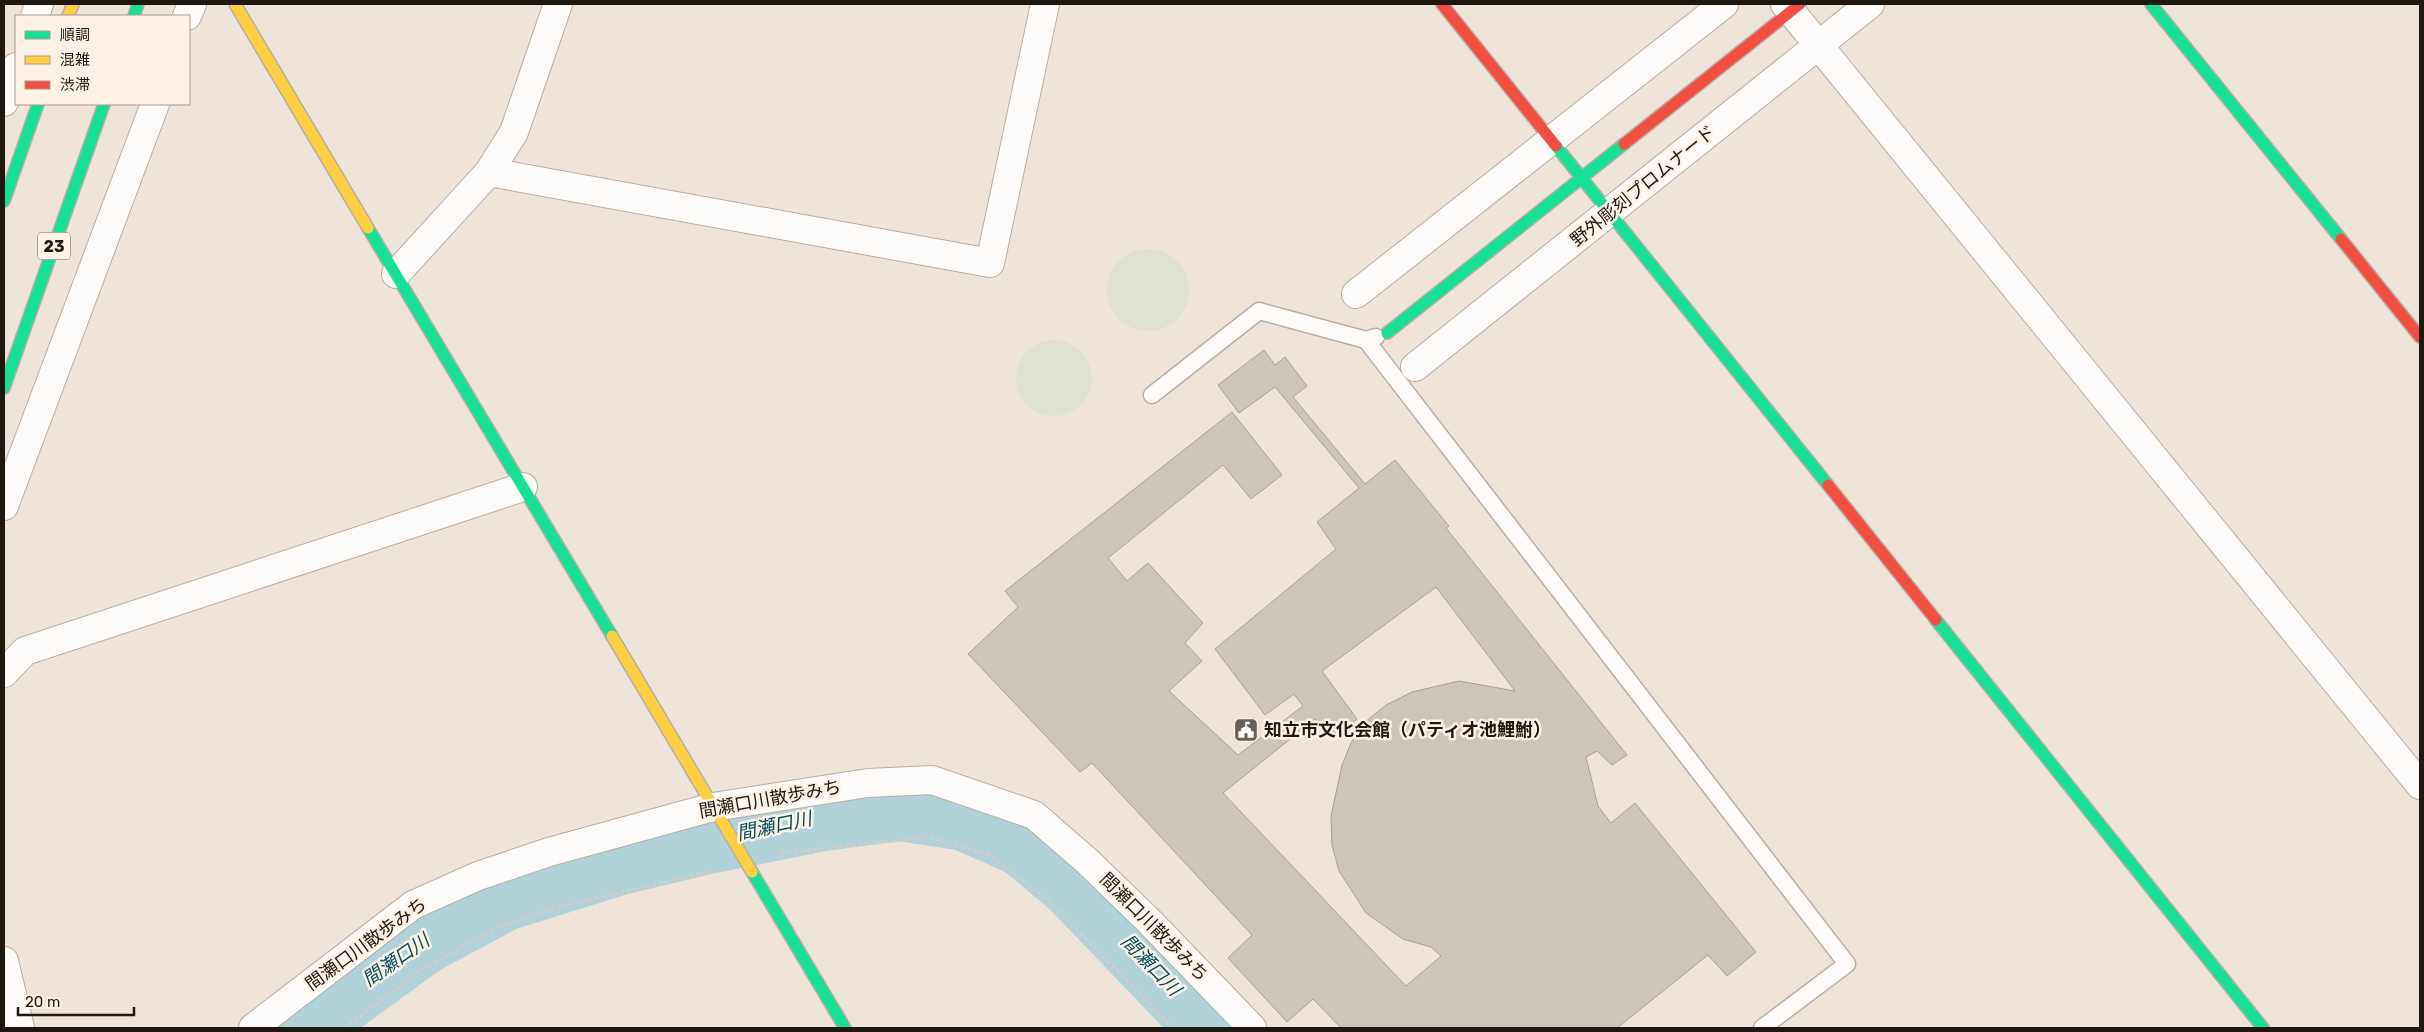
<svg xmlns="http://www.w3.org/2000/svg" width="2424" height="1032" font-family="Rubik,'Noto Sans JP',sans-serif">
  <style>
    .green { fill: #dee2cf }
    .lines { fill: none; stroke-linecap: round; stroke-linejoin: round }
    .river { stroke: #b2d2da; stroke-width: 70 }
    .building { fill: #cdc5bc; stroke: #a89f97; fill-rule: evenodd }
    .lane-casing { stroke: #b6ada5; stroke-width: 19 }
    .street-casing { stroke: #b6ada5; stroke-width: 30 }
    .fast-casing { stroke: #b6ada5; stroke-width: 14 }
    .slow-casing { stroke: #b6ada5; stroke-width: 14 }
    .jam-casing { stroke: #b6ada5; stroke-width: 14 }
    .path { stroke: #d0cdca; stroke-width: 3; stroke-dasharray: 4 2.5; stroke-linecap: butt }
    .lane { stroke: #fdfbf9; stroke-width: 16 }
    .street { stroke: #fdfbf9; stroke-width: 28 }
    .fast { stroke: #16e098; stroke-width: 11 }
    .slow { stroke: #ffcf43; stroke-width: 11 }
    .jam { stroke: #f24e42; stroke-width: 11 }
    .labels { text-anchor: middle; dominant-baseline: central; stroke-width: 5; stroke-linejoin: round; paint-order: stroke }
    .shield { fill: #fef2e7; stroke: #625951; stroke-width: 1 }
    .shield-label { font-size: 16px; font-weight: bold; fill: #1f1811 }
    .street-label { font-size: 18px; fill: #1f1811; stroke: #fef2e7 }
    .poi-label { font-size: 18px; font-weight: bold; fill: #1f1811; stroke: #fef2e7; text-anchor: start }
    .water-label { font-size: 19px; font-style: italic; fill: #024d5e; stroke: #fef2e7 }
  </style>
  <rect width="100%" height="100%" fill="#efe4d9"/>
  <g class="green">
    <circle cx="1148" cy="290" r="41"/>
    <circle cx="1054" cy="378" r="38"/>
  </g>
  <g class="lines">
    <path class="river" d="M301,1028l121,-88 82,-44 112,-35 87,-21 120,-24 76,-10 66,10 59,26 51,43 137,143"/>
  </g>
  <path class="building" d="M1264,350l11,15 10,-8 22,29 -14,11 72,87 30,-24 54,66 -3,2 181,227 -15,10 -15,-14 -11,6 12,49 13,17 24,-20 121,149 -29,24 -19,-21 -91,73h-276l-28,-29 -26,23 -59,-64 24,-23 -160,-172 -12,9 -112,-118 50,-47 -13,-16 227,-179 50,63 -31,24 -28,-34 -115,93 19,23 21,-18 55,60 -18,20 17,18 -33,30 69,64 65,-49 -9,-12 -29,21 -50,-66 121,-100 -19,-27 42,-34 -84,-101 -36,26 -21,-28zM1436,587l79,104 -56,-10 -47,11 -26,13 -21,17 -14,21 -9,22 -11,51 1,29 7,26 27,42 37,26 28,8 10,9 -35,30 -183,-193 92,-74 16,20 26,-20 -35,-48z"/>
  <g class="lines">
    <defs>
      <g id="lane">
        <path d="M1366,340l481,624 -85,64"/>
        <path d="M1152,395l107,-84 107,29 10,-3"/>
      </g>
      <g id="street">
        <path d="M1785,4l635,781"/>
        <path d="M35,16l4,-12"/>
        <path d="M187,16l5,-12"/>
        <path d="M4,102l12,-35"/>
        <path d="M489,172l25,-40 44,-128"/>
        <path d="M396,274l93,-102 501,91 55,-259"/>
        <path d="M1356,294l368,-290"/>
        <path d="M1415,367l455,-363"/>
        <path d="M4,506l151,-402"/>
        <path d="M4,673l21,-22 498,-164"/>
        <path d="M4,961l16,67"/>
        <path d="M253,1028l160,-123 65,-29 71,-24 164,-45 155,-24 64,-3 102,35 53,46 63,61 102,106"/>
      </g>
      <g id="fast">
        <path d="M2151,4l190,235"/>
        <path d="M134,16l4,-12"/>
        <path d="M1556,146l272,339"/>
        <path d="M4,201l34,-97"/>
        <path d="M368,228l244,408"/>
        <path d="M1387,333l237,-189"/>
        <path d="M4,388l100,-284"/>
        <path d="M1936,620l327,408"/>
        <path d="M752,872l93,156"/>
      </g>
      <g id="slow">
        <path d="M235,4l133,224"/>
        <path d="M68,16l5,-12"/>
        <path d="M612,636l140,236"/>
      </g>
      <g id="jam">
        <path d="M1442,4l114,142"/>
        <path d="M1624,144l176,-140"/>
        <path d="M2341,239l79,98"/>
        <path d="M1828,485l108,135"/>
      </g>
    </defs>
    <use href="#lane" class="lane-casing"/>
    <use href="#street" class="street-casing"/>
    <use href="#fast" class="fast-casing"/>
    <use href="#slow" class="slow-casing"/>
    <use href="#jam" class="jam-casing"/>
    <g class="path">
      <path d="M781,853l148,-16 60,18 61,47 123,126"/>
      <path d="M344,1028l76,-57 78,-44 55,-19 160,-37"/>
    </g>
    <use href="#lane" class="lane"/>
    <use href="#street" class="street"/>
    <use href="#fast" class="fast"/>
    <use href="#slow" class="slow"/>
    <use href="#jam" class="jam"/>
  </g>
  <defs>
    <symbol id="civic-square" viewBox="-11 -11 22 22"><rect x="-9" y="-9" width="18" height="18" rx="4" fill="#685f57" stroke="#fef2e7"/><path d="M-.6-6.5H3V-4.5H.6V-3L4-1V1h2V6H-6V1h2V-1L-.6-3ZM-1.2 2.5V6h2.4V2.5Z" fill="#fff"/></symbol>
  </defs>
  <g fill-rule="evenodd">
    <use href="#civic-square" x="1232" y="716" width="28" height="28"/>
  </g>
  <g class="labels">
    <rect class="shield" x="38" y="232.5" width="32" height="27" rx="4"/>
    <g class="shield-label">
      <text x="54" y="246">23</text>
    </g>
    <g class="street-label">
      <text transform="translate(1643 186) rotate(-39)">野外彫刻プロムナード</text>
      <text transform="translate(770 799) rotate(-10)">間瀬口川散歩みち</text>
      <text transform="translate(1154 927) rotate(45)">間瀬口川散歩みち</text>
      <text transform="translate(366 944) rotate(-36)">間瀬口川散歩みち</text>
    </g>
    <g class="poi-label">
      <text x="1264" y="730">知立市文化会館（パティオ池鯉鮒）</text>
    </g>
    <g class="water-label">
      <text transform="translate(774 826) rotate(-12)">間瀬口川</text>
      <text transform="translate(396 960) rotate(-35)">間瀬口川</text>
      <text transform="translate(1151 965) rotate(46)">間瀬口川</text>
    </g>
  </g>
  <rect width="2424" height="1032" fill="none" stroke="#1f1811" stroke-width="10"/>
  <rect x="15" y="15" width="175" height="90" fill="#fef2e7" stroke="#a59b91"/>
  <rect x="25" y="31" width="25" height="8" fill="#16e098" stroke="#a59b91"/>
  <text x="60" y="40" font-size="15" fill="#1f1811">順調</text>
  <rect x="25" y="56" width="25" height="8" fill="#ffcf43" stroke="#a59b91"/>
  <text x="60" y="65" font-size="15" fill="#1f1811">混雑</text>
  <rect x="25" y="81" width="25" height="8" fill="#f24e42" stroke="#a59b91"/>
  <text x="60" y="90" font-size="15" fill="#1f1811">渋滞</text>
  <path d="M18 1007v8h116v-8" fill="none" stroke="#1f1811" stroke-width="2.5"/>
  <text x="25" y="1007" font-size="15" fill="#1f1811" stroke="#fef2e7" stroke-width="4" paint-order="stroke">20 m</text>
</svg>
